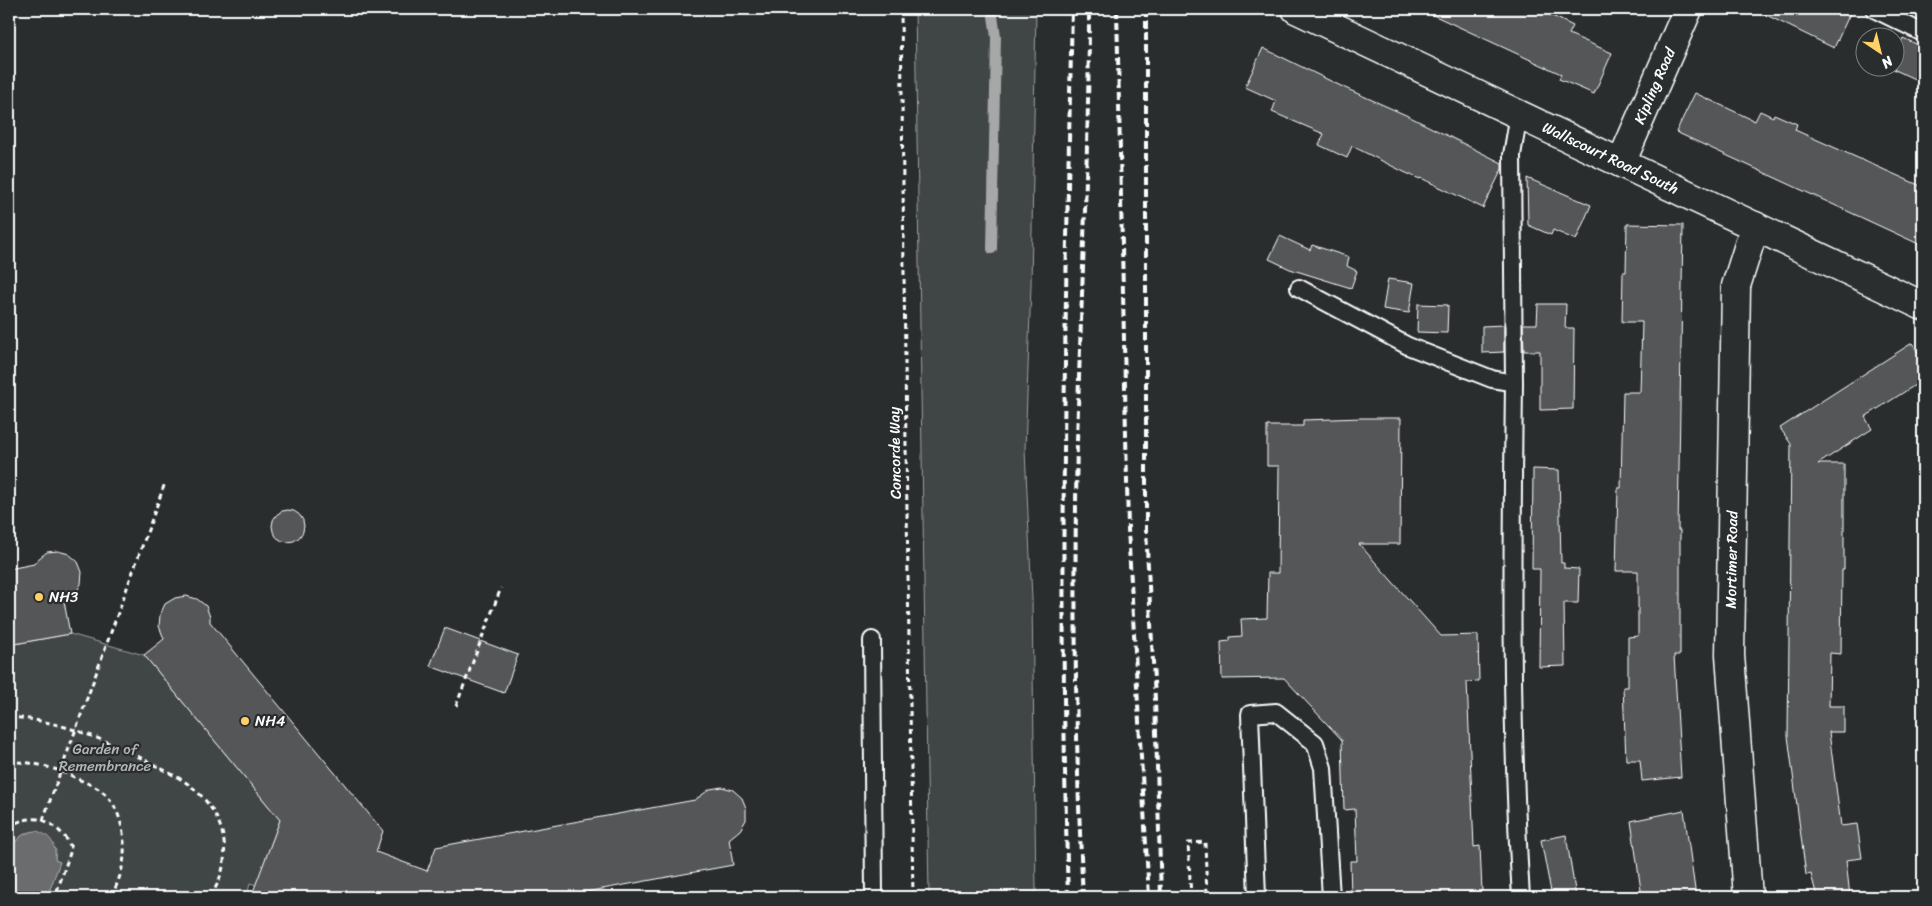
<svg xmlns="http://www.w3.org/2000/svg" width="1932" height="906" font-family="Sriracha,sans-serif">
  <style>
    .green { fill: #414445; stroke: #a0a2a2 }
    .water { fill: #6a6c6d; stroke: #a6a7a7 }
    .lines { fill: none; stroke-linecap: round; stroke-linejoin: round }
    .stream { stroke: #a6a7a7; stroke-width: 10 }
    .building { fill: #555758; stroke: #fff }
    .lane-casing { stroke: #fff; stroke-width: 20 }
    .street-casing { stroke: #fff; stroke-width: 31 }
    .path { stroke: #fff; stroke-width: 3; stroke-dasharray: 5 4; stroke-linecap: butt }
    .lane { stroke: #2a2d2e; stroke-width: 16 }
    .street { stroke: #2a2d2e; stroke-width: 28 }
    .rail { stroke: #fff; stroke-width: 4; stroke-dasharray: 8 4; stroke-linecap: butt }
    .poi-dot { fill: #ffd166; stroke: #2a2d2e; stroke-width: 2 }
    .labels { text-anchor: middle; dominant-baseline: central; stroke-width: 4.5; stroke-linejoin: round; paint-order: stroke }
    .street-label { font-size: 15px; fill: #fff; stroke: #2a2d2e }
    .poi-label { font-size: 15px; fill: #fff; stroke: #2a2d2e; text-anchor: start }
    .park-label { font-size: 15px; fill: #b3b4b5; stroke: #2a2d2e }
  </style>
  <rect width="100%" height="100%" fill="#2a2d2e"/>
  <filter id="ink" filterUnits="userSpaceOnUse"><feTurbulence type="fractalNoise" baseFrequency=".02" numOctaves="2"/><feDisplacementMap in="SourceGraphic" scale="10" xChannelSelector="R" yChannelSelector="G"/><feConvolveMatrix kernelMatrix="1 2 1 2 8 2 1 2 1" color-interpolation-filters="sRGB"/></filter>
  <g filter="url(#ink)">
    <g class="green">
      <path d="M915,9h121l-5,276 -6,165 7,149 4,293h-12v5h-95z"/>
      <path d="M70,634l74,21 136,165 -24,65 -6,-2 -3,14h-200l13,-35 -5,-2 1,-10 -19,-19c-11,1 -17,4 -23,13l-5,-1v-198z"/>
    </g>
    <path class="water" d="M37,831c15,5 19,14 18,29l5,2 -13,35h-38v-54l5,1c7,-9 12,-12 23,-13z"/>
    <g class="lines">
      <path class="stream" d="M992,249l4,-212 -4,-28"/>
    </g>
    <g class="building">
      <path d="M1420,9h118l35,17 -4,8 43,19 -18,41 -35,-15 2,-5z"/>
      <path d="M1754,9h98l-18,39z"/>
      <path d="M1903,38l20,9v36l-32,-15h3v-12z"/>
      <path d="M1263,48l82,40 63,28 94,47v6l-19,39 -62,-30 -1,1 -16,-7 -52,-26 -5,12 -28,-13 5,-11 -52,-22 4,-11 -31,-14z"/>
      <path d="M1695,93l60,28 5,-10 13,6 1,-3 23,10 -2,6 128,57v59l-247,-114z"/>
      <path d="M1527,178l64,27 -15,35 -23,-10 -2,5 -23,-10z"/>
      <path d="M1627,224l56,1 -5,305h2v125h-6l7,122 -39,4 -2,-21h-14l-3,-73h5v-50l10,-1v-65h-22l2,-83h3l2,-96h17l2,-70h-20l1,-50h3z"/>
      <path d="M1280,236l30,14 2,-5 37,12 -2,9 10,5 -6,17 -61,-19 -21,-10z"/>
      <path d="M1388,279l26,4 -5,30 -26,-4z"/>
      <path d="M1418,304l30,1 -1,28 -30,-1z"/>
      <path d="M1538,304h28l-1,24h9l-1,81 -33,1v-59h-16l-1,-27h14z"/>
      <path d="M1504,325v27l-22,1v-27z"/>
      <path d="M1912,343l11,17v20l-58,37 7,12 -54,35h26v106h-2l-1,84 -11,-1 -1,53h15v26h-15l12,94 16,-2 5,34 -16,2 4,37h-33l-6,-23 -5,1 -18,-139 3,-292 -11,-16z"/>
      <path d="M1362,418h39l-1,126h-41l82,92 37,-1 1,46 -12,1 7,165 6,-1 2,46 -131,5 -1,-36h7l-2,-52 -11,1 -2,-70 -58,-62 -62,1 -1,-37 9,-1v-4l12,-1 -1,-17 26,-1 1,-45h10l1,-107h-12v-40h36v-6z"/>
      <path d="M1533,469l26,1 2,93h3v5l15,1 -1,34h-14l1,63 -26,1 1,-98h-8z"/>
      <circle cx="288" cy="526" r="16"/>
      <path d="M58,551l11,3 9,8 4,10 -1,12 -6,10 -11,7 6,33 -61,11v-76l25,-5 4,-5 9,-7z"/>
      <path d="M186,596l11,3 9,7 4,11v5l173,209 -7,21 51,19 9,-24 259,-47 15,-11 12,-2 11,3 9,8 4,10v12l-6,10 -11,9 4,26 -174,32h-308l29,-77 -136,-165 20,-16 -5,-13 1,-11 5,-11 10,-6z"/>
      <path d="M445,628l73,27 -14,38 -74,-27z"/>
      <path d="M1684,810l12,87h-54l-11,-76z"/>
      <path d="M1566,835l10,62h-24l-11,-57z"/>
    </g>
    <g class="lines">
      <defs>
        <g id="lane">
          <path d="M1874,9l49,24"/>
          <path d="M1299,288l109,58 84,33 22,4 -2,-228 7,-41"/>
          <path d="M1514,383c-2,172 -4,343 7,514"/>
          <path d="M872,640l2,257"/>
          <path d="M1257,897l-7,-183 26,-2 39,31 8,25 8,129"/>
        </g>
        <g id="street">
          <path id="s1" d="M1296,9l627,297"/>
          <path id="s2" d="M1621,163l67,-154"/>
          <path id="s3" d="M1748,897l-18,-242 6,-369 19,-60"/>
        </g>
      </defs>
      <use href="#lane" class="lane-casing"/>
      <use href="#street" class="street-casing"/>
      <g class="path">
        <path d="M901,9l5,438 7,450"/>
        <path d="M456,706l45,-118"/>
        <path d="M9,717c53,3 105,26 151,51 11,6 23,11 33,20 34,29 42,72 17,109"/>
        <path d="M9,762c22,-1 47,6 67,16 8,4 17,7 24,12 22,14 28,55 22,78 -2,10 -7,20 -10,29"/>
        <path d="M43,820l122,-337"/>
        <path d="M9,828c8,-7 18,-10 29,-9 12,1 32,19 33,31l-16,47"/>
        <path d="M1191,897l-3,-54 17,-1 2,55"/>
      </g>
      <use href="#lane" class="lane"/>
      <use href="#street" class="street"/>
      <g class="rail">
        <path d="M1117,9l11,520 21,368"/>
        <path d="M1146,9v520l9,170 6,198"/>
        <path d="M1068,897c-9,-296 -3,-592 4,-888"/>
        <path d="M1083,897c-8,-151 -9,-303 -6,-455 4,-145 12,-289 12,-433"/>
      </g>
    </g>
  </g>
  <g class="poi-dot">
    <circle cx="39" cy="597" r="5"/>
    <circle cx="245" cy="721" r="5"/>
  </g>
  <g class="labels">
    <g class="street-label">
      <text stroke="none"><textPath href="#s2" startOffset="84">Kipling Road</textPath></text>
      <text stroke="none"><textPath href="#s1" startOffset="348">Wallscourt Road South</textPath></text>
      <text transform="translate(895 453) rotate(-91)">Concorde Way</text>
      <text stroke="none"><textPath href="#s3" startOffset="338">Mortimer Road</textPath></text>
    </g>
    <g class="poi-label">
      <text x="49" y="597">NH3</text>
      <text x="255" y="721">NH4</text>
    </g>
    <g class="park-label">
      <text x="105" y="749">Garden of<tspan x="105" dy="17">Remembrance</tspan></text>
    </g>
  </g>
  <rect width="1932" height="906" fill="none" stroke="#2a2d2e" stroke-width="30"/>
  <rect x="15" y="15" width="1902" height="876" fill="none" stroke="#fff" stroke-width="2" filter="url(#ink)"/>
  <g transform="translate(1880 52) rotate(145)"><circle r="24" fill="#2a2d2e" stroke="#7f8182"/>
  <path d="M0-4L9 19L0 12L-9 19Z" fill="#ffd166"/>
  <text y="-8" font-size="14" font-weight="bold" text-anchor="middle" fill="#ffffff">N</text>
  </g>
</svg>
